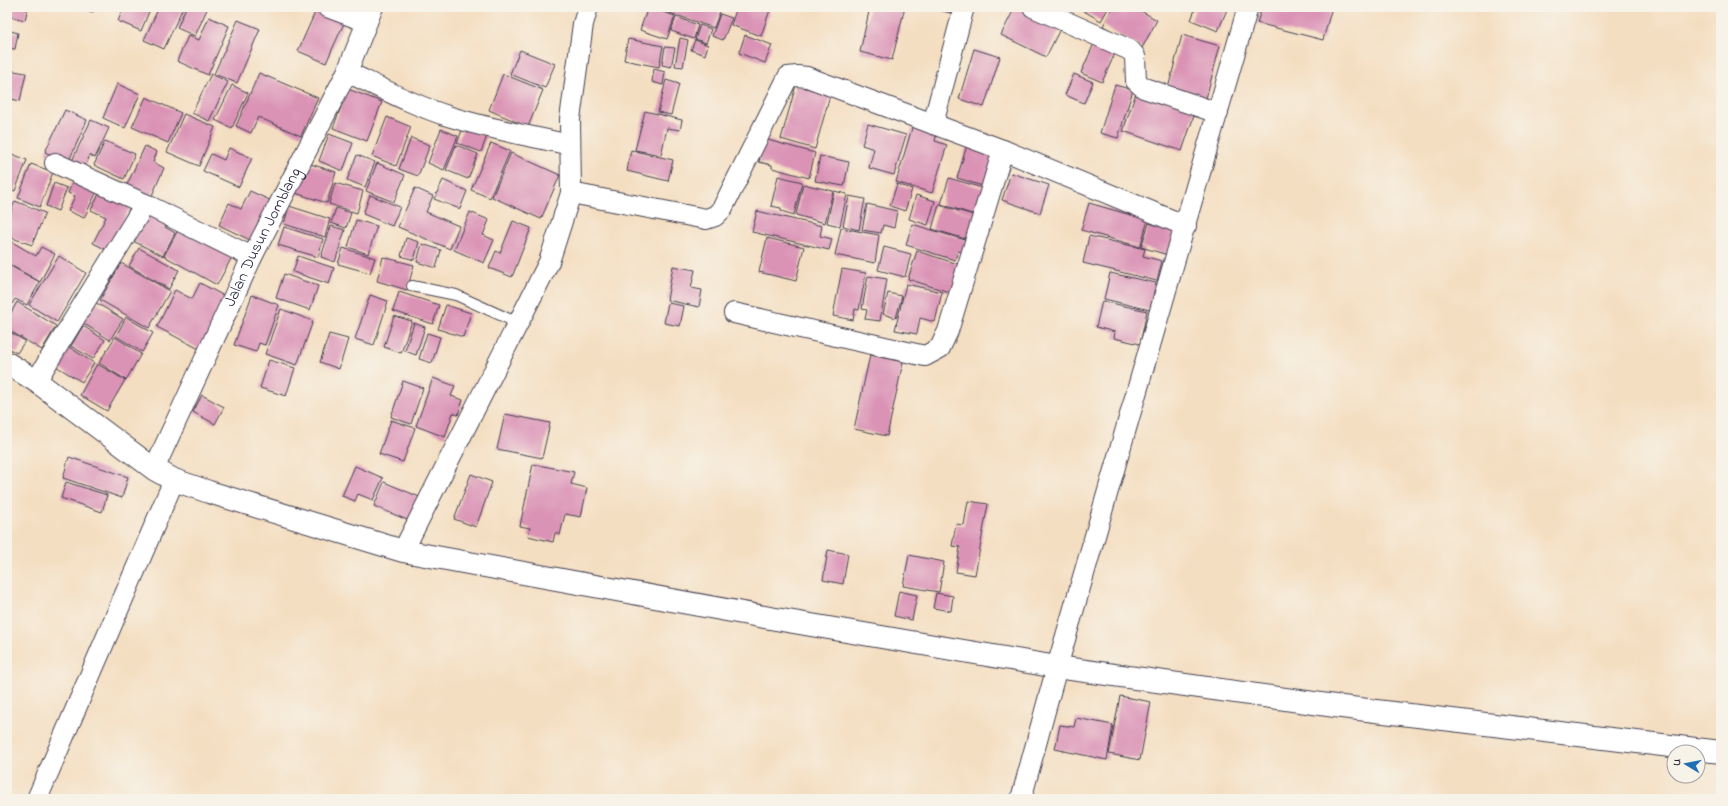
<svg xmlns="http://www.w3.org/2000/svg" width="1728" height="806" font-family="'Indie Flower',sans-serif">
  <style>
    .building { fill: #da92b5 }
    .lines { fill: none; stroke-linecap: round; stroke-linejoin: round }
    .service-casing { stroke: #423e4f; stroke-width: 12 }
    .minor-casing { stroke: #423e4f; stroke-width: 22 }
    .tertiary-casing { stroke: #423e4f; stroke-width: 24 }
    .service { stroke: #fff; stroke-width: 10 }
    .minor { stroke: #fff; stroke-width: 20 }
    .tertiary { stroke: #fff; stroke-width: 22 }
    .labels { text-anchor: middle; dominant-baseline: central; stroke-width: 3; stroke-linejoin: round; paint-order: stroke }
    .street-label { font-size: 16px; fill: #22223b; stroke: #f7f3e8 }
  </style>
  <rect width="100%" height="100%" fill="#f7f3e8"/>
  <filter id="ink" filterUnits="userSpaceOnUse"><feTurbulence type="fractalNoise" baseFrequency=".025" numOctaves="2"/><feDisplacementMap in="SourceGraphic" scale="8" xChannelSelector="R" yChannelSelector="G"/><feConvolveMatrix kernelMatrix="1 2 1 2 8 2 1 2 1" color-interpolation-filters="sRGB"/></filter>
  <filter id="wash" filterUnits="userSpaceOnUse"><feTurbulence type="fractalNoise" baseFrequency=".012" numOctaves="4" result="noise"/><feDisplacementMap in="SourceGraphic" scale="16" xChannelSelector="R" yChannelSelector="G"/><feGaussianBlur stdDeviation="0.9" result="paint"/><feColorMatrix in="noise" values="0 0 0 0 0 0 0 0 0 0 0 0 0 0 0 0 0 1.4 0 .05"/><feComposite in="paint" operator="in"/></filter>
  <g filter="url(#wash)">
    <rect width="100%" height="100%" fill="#f4dec1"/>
    <g id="blocks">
      <g class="building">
        <path d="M7,7h21l-3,13 -18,-4z"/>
        <path d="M74,7h20l-1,5z"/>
        <path d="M124,7h27l-10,24 -23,-10z"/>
        <path d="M159,7h24l-19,42 -20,-9z"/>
        <path d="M186,7h22l-13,29 -18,-8z"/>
        <path d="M648,7l27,9 -8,23 -27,-9z"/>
        <path d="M652,7h18l-2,6z"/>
        <path d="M672,7h34l14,4 -6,17 -44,-15z"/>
        <path d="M737,7h23l10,3 -9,26 -30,-11z"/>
        <path d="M870,7h35l-13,53 -32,-8z"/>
        <path d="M929,7h30l-2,8z"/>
        <path d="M1015,7h10l37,18 -16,32 -45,-22z"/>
        <path d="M1077,7h32l-8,14z"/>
        <path d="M1113,7h21l23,13 -15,28 -39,-22z"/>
        <path d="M1196,7h32l-10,24 -27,-11z"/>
        <path d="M1262,7h70l-9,33 -66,-17z"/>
        <path d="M317,8l28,13 -19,42 -28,-12z"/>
        <path d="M720,14l12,4 -9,22 -11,-4z"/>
        <path d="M209,17l20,9 -21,49 -31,-14 11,-25 11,4z"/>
        <path d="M676,17l22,8 -4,14 -23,-8z"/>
        <path d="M238,20l22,9 -23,54 -23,-9z"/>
        <path d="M700,25l11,4 -5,14 -11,-4z"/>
        <path d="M7,30l11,3 -3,16 -8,-1z"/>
        <path d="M745,35l27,10 -7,18 -26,-10z"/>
        <path d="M1182,35l38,11 -15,56 -38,-10z"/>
        <path d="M680,38l8,2 -5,27 -8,-1z"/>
        <path d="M628,39l35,7 -4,21 -35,-7z"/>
        <path d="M1096,39l21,10 -15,33 -21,-9z"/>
        <path d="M695,40l13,5 -3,10 -14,-5z"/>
        <path d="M665,47l10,1 -4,19 -9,-2z"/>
        <path d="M974,49l26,8 -16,50 -25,-8z"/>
        <path d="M520,50l35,14 -10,24 -35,-14z"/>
        <path d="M654,69l11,3 -2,13 -11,-3z"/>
        <path d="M7,70l19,3 -6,28 -13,-3z"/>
        <path d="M259,73l59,25 -17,38 -43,-19 -7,16 -15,-7z"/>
        <path d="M211,74l17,8 -19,39 -17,-8z"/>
        <path d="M503,74l40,16 -15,37 -39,-17z"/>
        <path d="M1074,74l19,8 -9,21 -19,-8z"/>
        <path d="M666,80l13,4 -8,31 -13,-3z"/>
        <path d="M117,84l23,10 -15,34 -22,-10z"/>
        <path d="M232,85l16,8 -16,35 -17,-8z"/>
        <path d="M796,85l34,10 -15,54 -34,-10z"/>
        <path d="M1115,85l18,5 -15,48 -18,-5z"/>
        <path d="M348,89l34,13 -15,39 -34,-13z"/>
        <path d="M1137,90l59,20 -14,41 -59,-20z"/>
        <path d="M146,97l35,16 -13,30 -36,-16z"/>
        <path d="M65,110l22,10 -19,43 -23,-11z"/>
        <path d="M645,111l37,9 -2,10 -13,-2 -6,27 -26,-5z"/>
        <path d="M184,114l31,13 -16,39 -32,-14z"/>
        <path d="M387,117l24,10 -15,39 -24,-10z"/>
        <path d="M91,120l18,8 -14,30 -5,-3 -7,17 -13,-7z"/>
        <path d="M914,121l24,8 -3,12 12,4 -15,48 -36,-11z"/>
        <path d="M868,124l38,11 -12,40 -25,-7 5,-19 -12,-4z"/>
        <path d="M463,128l24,8 -6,16 -24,-9z"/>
        <path d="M441,129l17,7 -14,34 -16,-7z"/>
        <path d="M329,134l24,9 -10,28 -24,-10z"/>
        <path d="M411,138l19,7 -12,31 -19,-7z"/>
        <path d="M764,139l51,14 -6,25 -37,-10v-3l-13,-3z"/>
        <path d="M105,141l30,13 -11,25 -30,-14z"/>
        <path d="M968,142l29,9 -11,36 -29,-9z"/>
        <path d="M491,143l19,8 -20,47 -19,-8z"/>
        <path d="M456,145l22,9 -10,25 -22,-9z"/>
        <path d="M145,146l12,6 -4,10 11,6 -14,32 -25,-11z"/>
        <path d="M229,148l23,10 -13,29 -36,-16 8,-17 13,6z"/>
        <path d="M631,150l42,10 -5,21 -41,-10z"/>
        <path d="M7,152l20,8 -12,31 -8,-3z"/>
        <path d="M511,153l49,22 -19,44 -49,-22z"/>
        <path d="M357,155l18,7 -10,25 -18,-7z"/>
        <path d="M820,156l29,6 -5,24 -29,-5z"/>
        <path d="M304,162l32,10 -9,31 -32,-10z"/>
        <path d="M377,163l28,12 -11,27 -28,-11z"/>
        <path d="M31,164l22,8 -13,35 -22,-9z"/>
        <path d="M1011,173l38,12 -9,28 -38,-13z"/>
        <path d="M778,176l24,6 -8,33 -13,-4v-3l-10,-2z"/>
        <path d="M74,178l24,11 -14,29 -16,-7 7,-15 -7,-3z"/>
        <path d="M949,178l37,11 -8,27 -37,-12z"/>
        <path d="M443,180l24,11 -7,18 -26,-10z"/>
        <path d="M54,183l13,5 -9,23 -12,-5z"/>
        <path d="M335,183l28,8 -6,22 -28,-9z"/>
        <path d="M803,184l30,7 -8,32 -29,-8z"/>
        <path d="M897,184l15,5 -7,22 -15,-5z"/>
        <path d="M415,188l18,8 -7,16 33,14 -9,23 -52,-22z"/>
        <path d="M101,190l30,15 -22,46 -16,-8 13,-26 -15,-7z"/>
        <path d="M250,191l24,11 -20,40 -35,-17 10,-22 12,6z"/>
        <path d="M834,191l13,3 -7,32 -13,-3z"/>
        <path d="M370,195l30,12 -8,19 -29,-12z"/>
        <path d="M916,195l19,6 -7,24 -19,-6z"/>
        <path d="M849,196l16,3 -6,31 -16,-4z"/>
        <path d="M15,201l30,12 -13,32 -25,-9v-16z"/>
        <path d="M1089,203l59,17 -8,27 -59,-17z"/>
        <path d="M867,204l30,7 -3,17 -11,-3 -2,8 -19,-3z"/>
        <path d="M939,205l38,11 -8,24 -37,-11z"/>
        <path d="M289,206l41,13 -5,18 -41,-13z"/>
        <path d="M151,208l19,11 -5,8 10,6 -12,23 -30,-15z"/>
        <path d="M336,208l15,5 -5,15 -15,-5z"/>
        <path d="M757,211l65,15 -2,10 12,3 -3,11 -77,-18z"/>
        <path d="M470,212l19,8 -6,15 11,5 -10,23 -30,-13z"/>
        <path d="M356,220l21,6 -9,28 -20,-7z"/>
        <path d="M513,221l18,7 -19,49 -23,-9 7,-17 4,2z"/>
        <path d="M1149,223l26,8 -7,24 -27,-8z"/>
        <path d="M912,224l60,18 -4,12 -10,-3 -3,9 -49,-15z"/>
        <path d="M331,226l14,4 -10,32 -14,-5z"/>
        <path d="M284,227l39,12 -5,18 -40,-12z"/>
        <path d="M179,228l53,29 -15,28 -53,-29z"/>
        <path d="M841,228l38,7 -4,28 -40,-8z"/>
        <path d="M1089,236l56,13 -2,7 19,5 -5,20 -74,-18z"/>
        <path d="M406,238l13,4 -5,18 -13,-4z"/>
        <path d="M767,238l37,9 -8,34 -37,-9z"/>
        <path d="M7,239l29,17 5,-9 14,7 -15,28 -33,-19z"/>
        <path d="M422,244l19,6 -5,18 -19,-6z"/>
        <path d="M884,247l27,7 -6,23 -27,-7z"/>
        <path d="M139,248l40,22 -10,19 -40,-23z"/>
        <path d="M343,248l32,10 -5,15 -32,-9z"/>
        <path d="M917,251l44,14 -9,28 -44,-14z"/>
        <path d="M59,256l27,17 -29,49 -28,-17z"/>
        <path d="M298,256l36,12 -5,16 -36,-12z"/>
        <path d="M383,257l31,8 -7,25 -30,-9z"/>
        <path d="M121,263l49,28 -21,37 -49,-28z"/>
        <path d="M7,264l33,18 -13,23 -12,-6 -5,8 -3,-2z"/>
        <path d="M673,266l22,4 -4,18 11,2 -3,17 -32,-7z"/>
        <path d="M842,269l24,4 -7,37 -4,-1 -2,11 -20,-4z"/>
        <path d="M1110,273l46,10 -6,27 -46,-11z"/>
        <path d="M284,274l34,12 -8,24 -34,-12z"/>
        <path d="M868,276l19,3 -7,42 -15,-2 2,-9 -5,-1z"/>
        <path d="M200,283l30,16 -27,52 -46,-24 18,-37 17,9z"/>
        <path d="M906,284l36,8 -7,30 -15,-4 -3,16 -22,-4z"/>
        <path d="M399,292l40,13 -6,19 -40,-13z"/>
        <path d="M888,293l14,3 -6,22 -13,-4z"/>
        <path d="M252,295l27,10 -14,40 -6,-2 -3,9 -22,-7z"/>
        <path d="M370,295l18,6 -14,44 -19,-6z"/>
        <path d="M93,301l30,18 -13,21 -29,-18z"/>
        <path d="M1102,301l45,10 -7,33 -26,-6 1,-6 -19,-5z"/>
        <path d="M17,302l39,24 -14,24 -35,-21v-9z"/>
        <path d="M668,303l16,3 -4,20 -16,-3z"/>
        <path d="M446,305l25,8 -8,24 -25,-8z"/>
        <path d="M281,309l32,12 -16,44 -32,-11z"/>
        <path d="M394,316l18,5 -11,32 -17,-6z"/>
        <path d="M126,317l27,16 -11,19 -26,-16z"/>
        <path d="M414,323l11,4 -9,28 -11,-4z"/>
        <path d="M83,326l22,14 -12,19 -22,-13z"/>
        <path d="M8,331l17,10 -8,12 -10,-5z"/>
        <path d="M427,333l13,4 -8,26 -13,-4z"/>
        <path d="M329,334l19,5 -9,30 -19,-7z"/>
        <path d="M115,337l26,17 -15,26 -27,-17z"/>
        <path d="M66,345l28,18 -12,19 -28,-17z"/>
        <path d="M870,355l33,7 -16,74 -33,-7z"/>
        <path d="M269,360l26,8 -9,28 -26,-8z"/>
        <path d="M97,364l28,16 -18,31 -27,-16z"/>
        <path d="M433,378l22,8 -4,10 12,4 -5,15 -5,-2 -8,24 -29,-11z"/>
        <path d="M403,381l20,7 -12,36 -20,-7z"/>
        <path d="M202,395l22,12 -9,17 -22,-12z"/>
        <path d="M505,414l45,9 -8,35 -45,-9z"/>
        <path d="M391,420l24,8 -12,34 -24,-8z"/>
        <path d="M69,457l59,20 -6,21 -59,-20z"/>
        <path d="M533,464l41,8 -3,12 16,4 -6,29 -16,-3 -5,21 -5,-2 -2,9 -25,-6 2,-8 -10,-2z"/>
        <path d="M355,466l28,12 -10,22 -15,-6 -3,7 -13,-5z"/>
        <path d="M471,474l21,8 -16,45 -22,-8z"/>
        <path d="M66,482l41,13 -5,17 -41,-14z"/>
        <path d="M384,482l38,16 -10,24 -38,-16z"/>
        <path d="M968,501l20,3 -13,71 -19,-3 4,-25 -8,-1 4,-22 8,1z"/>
        <path d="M828,550l20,4 -5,30 -20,-4z"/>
        <path d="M909,555l35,7 -5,30 -36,-6z"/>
        <path d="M899,591l18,4 -5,25 -18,-4z"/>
        <path d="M936,593l17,3 -2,15 -18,-3z"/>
        <path d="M1120,696l31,6 -11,58 -31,-6z"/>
        <path d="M1076,718l37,7 -6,35 -52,-11 5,-24 14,2z"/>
      </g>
    </g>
  </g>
  <g filter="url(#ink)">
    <use href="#blocks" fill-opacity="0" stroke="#423e4f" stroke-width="1"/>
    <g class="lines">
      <defs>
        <path id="service" d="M412,286l44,9 62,28"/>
        <g id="minor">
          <path d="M327,7l40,15"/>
          <path d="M1033,7l97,43 5,6 1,25 8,7 74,25"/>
          <path d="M347,72c34,16 68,34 104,45 39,12 79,19 119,28"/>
          <path d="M933,124l31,-117"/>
          <path d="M55,163l90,41 107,53"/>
          <path d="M571,193l135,26 9,-3 7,-7 66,-132 9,-1 10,1 196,73 183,76"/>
          <path d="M734,313l191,43 15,-8 8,-17 55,-181"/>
          <path d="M36,381l109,-177"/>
          <path id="s1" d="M154,469l98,-212 95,-185 26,-65"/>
          <path d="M403,551l146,-289 22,-69 -1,-74 13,-95 5,-17"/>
          <path d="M37,799l137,-319"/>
          <path d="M1021,799l36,-132 191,-660"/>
        </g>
        <path id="tertiary" d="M7,363l29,18 118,88 20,11 35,12 194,59 367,67 287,49 285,40 379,45"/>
      </defs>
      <use href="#service" class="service-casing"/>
      <use href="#minor" class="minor-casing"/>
      <use href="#tertiary" class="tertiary-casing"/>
      <use href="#service" class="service"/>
      <use href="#minor" class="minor"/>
      <use href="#tertiary" class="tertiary"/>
    </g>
  </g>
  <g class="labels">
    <g class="street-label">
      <text stroke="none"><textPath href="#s1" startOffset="256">Jalan Dusun Jomblang</textPath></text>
    </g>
  </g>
  <rect width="1728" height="806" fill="none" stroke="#f7f3e8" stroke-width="24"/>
  <g transform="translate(1686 764) rotate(280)"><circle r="19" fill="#f7f3e8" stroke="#a29fa3"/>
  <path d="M0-3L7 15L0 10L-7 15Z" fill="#1f6fb2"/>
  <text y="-6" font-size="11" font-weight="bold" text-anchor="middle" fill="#22223b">U</text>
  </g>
</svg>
